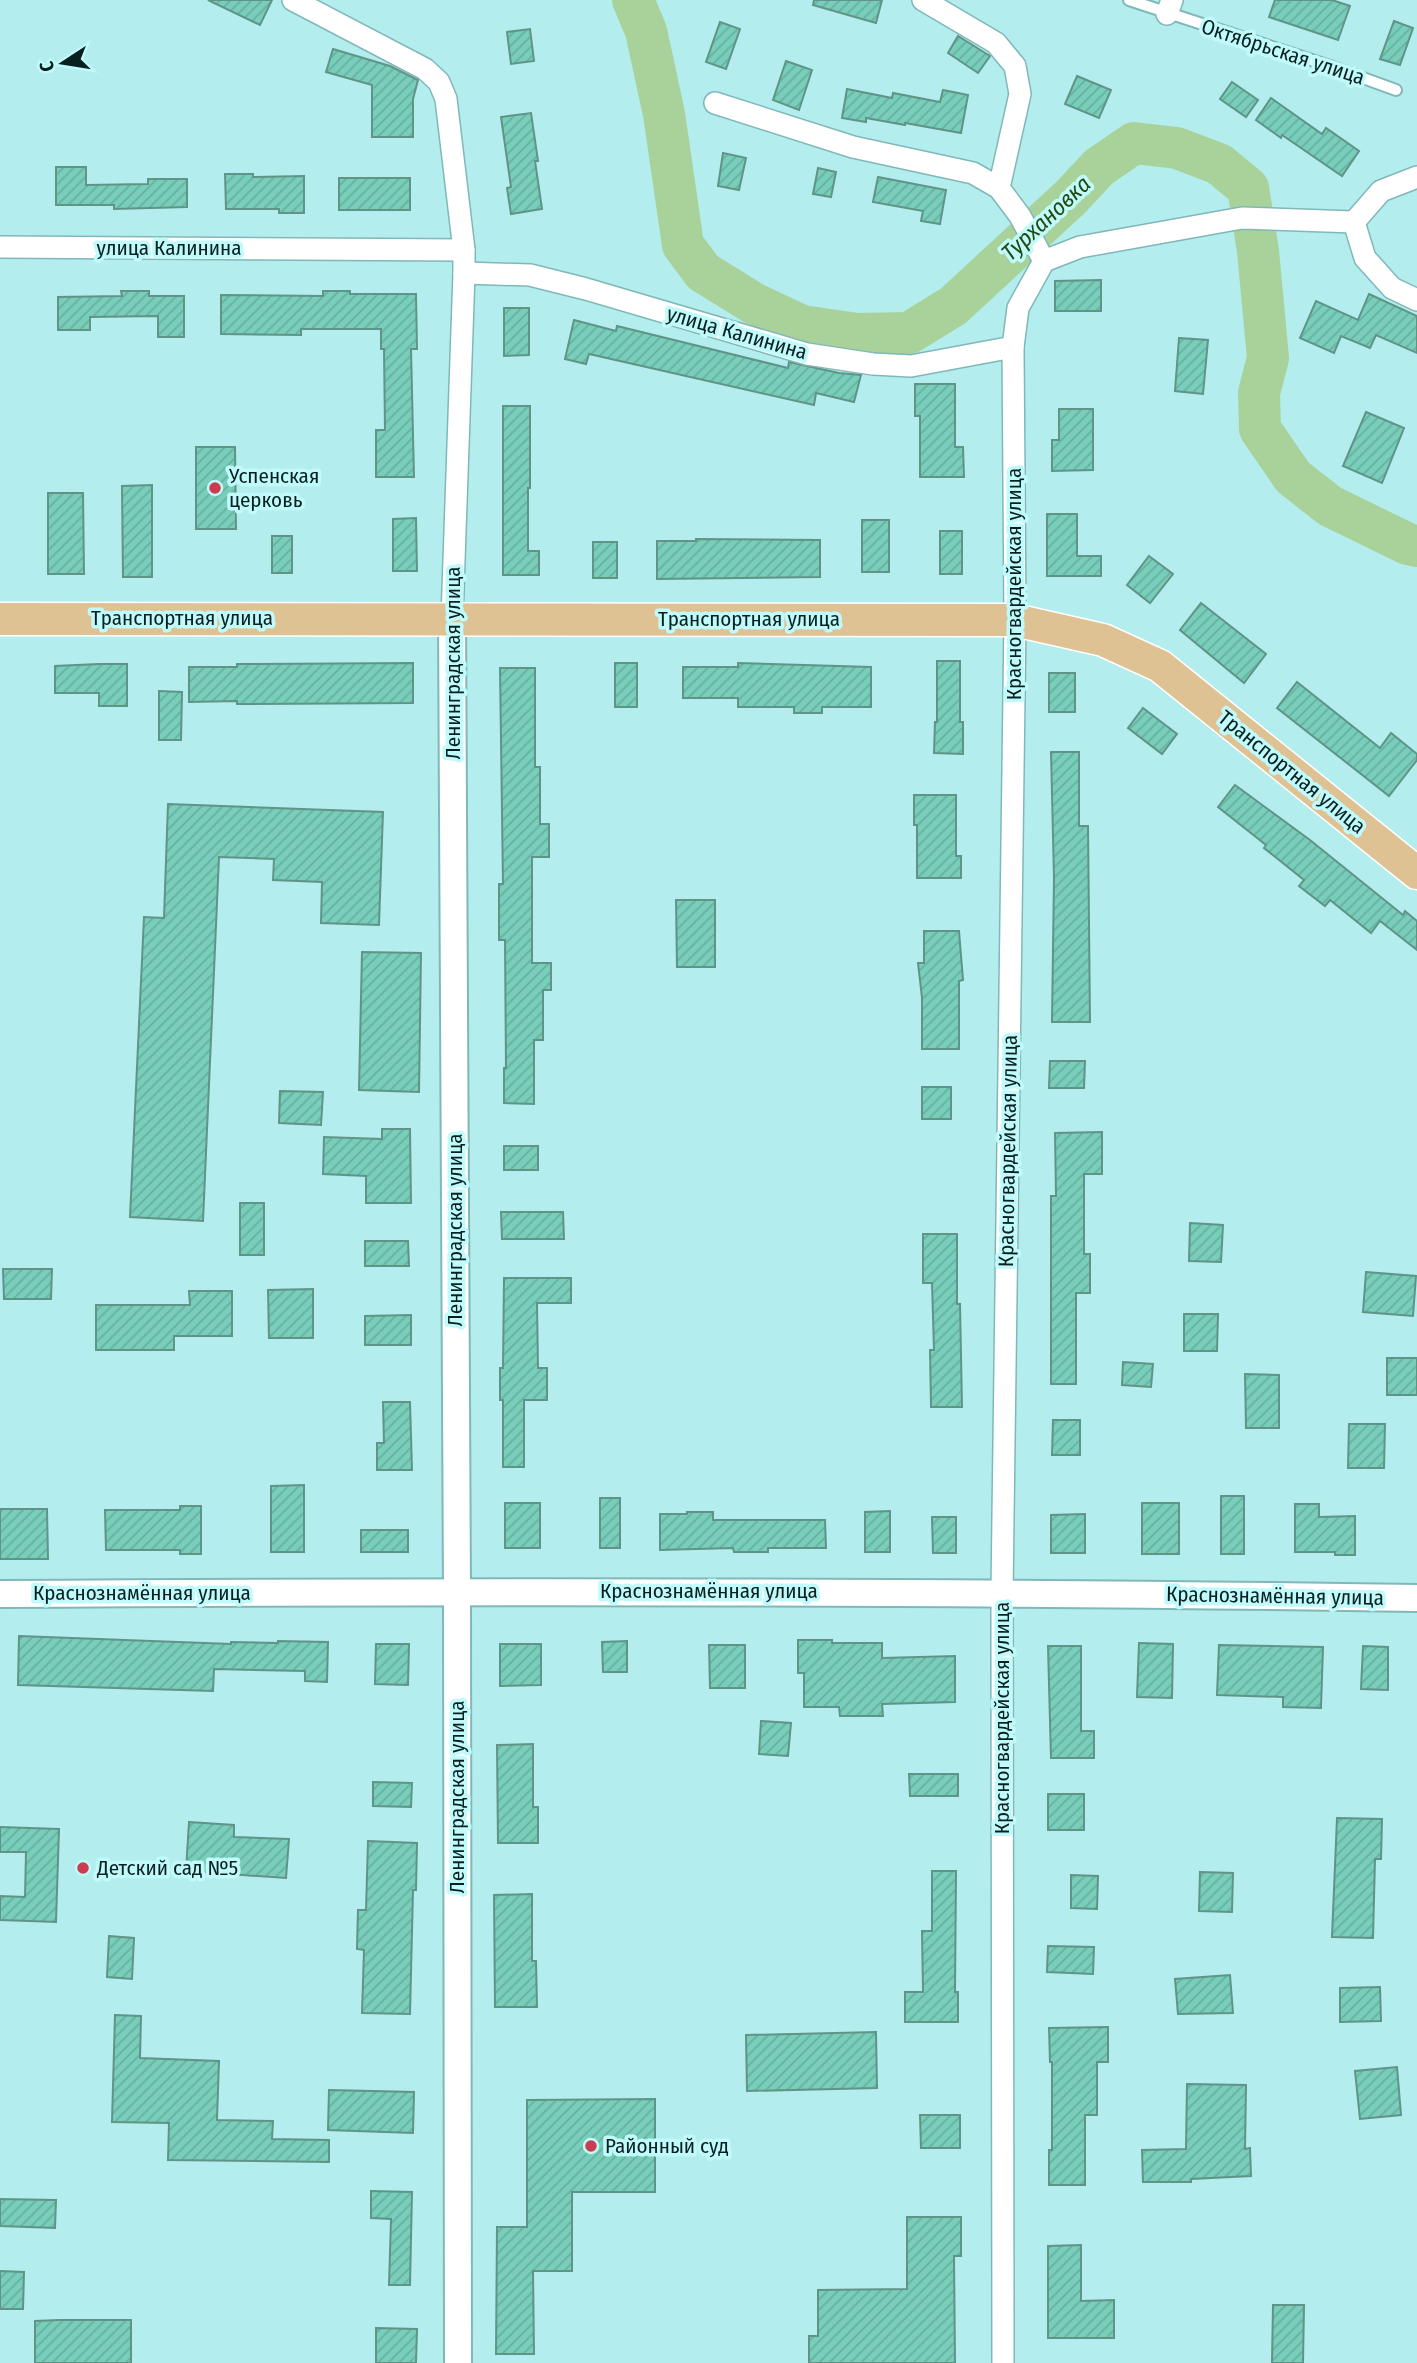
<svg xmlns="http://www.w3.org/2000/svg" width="1417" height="2363" font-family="'Fira Sans Condensed',sans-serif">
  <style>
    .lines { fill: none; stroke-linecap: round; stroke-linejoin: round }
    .river { stroke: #a8d299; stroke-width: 42 }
    .building { fill: url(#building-hatch); stroke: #609487; stroke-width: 2 }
    .service-casing { stroke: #80b8b9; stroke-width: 14 }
    .minor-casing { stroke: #80b8b9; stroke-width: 24 }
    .tertiary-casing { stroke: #80b8b9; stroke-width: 30 }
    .primary-casing { stroke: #fff; stroke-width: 35 }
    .service { stroke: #fff; stroke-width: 10 }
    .minor { stroke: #fff; stroke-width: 21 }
    .tertiary { stroke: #fff; stroke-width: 26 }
    .primary { stroke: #dfc293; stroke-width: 32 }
    .poi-dot { fill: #cc3c50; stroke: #c0fafb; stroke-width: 2.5 }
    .labels { text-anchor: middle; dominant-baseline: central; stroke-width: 7; stroke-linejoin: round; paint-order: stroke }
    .street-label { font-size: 21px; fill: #092021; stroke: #c0fafb }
    .poi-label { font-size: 21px; fill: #092021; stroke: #c0fafb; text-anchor: start }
    .water-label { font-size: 23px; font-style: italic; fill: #224910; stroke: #c0fafb }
  </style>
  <defs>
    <pattern id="building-hatch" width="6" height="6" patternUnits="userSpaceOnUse" patternTransform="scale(1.75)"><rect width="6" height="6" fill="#78ceba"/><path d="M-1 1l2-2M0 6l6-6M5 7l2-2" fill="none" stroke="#66b1a0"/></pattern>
  </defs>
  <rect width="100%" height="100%" fill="#b3edee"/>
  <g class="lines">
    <path class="river" d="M633,0l13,31 18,83 19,131 20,27 52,32 47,22 55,8 52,-1 44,-27 118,-109 28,-30 35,-24 43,5 42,16 29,24 10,63 10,107 -9,35 1,36 33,48 37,29 78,38 9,2"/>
  </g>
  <g class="building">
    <path d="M208,0h64l-12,25z"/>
    <path d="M814,0h68l-6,23 -63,-18z"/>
    <path d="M1275,0h57l18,6 -12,34 -69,-23z"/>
    <path d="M1394,21l19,7 -13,37 -20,-6z"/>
    <path d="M720,22l20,7 -14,40 -20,-7z"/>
    <path d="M530,29l4,32 -23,3 -4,-32z"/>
    <path d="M958,36l32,20 -12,17 -30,-20z"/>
    <path d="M333,49l57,17 28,14 -5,19v38h-41v-52l-46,-13z"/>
    <path d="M786,61l26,9 -13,40 -26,-10z"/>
    <path d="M1077,76l34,14 -12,28 -34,-14z"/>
    <path d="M1232,82l26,18 -12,17 -26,-18z"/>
    <path d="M847,89l45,9 1,-5 47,9 3,-12 25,5 -7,38 -56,-10v2l-39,-7v4l-24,-4z"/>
    <path d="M1271,98l51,36 4,-6 33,23 -17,25 -60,-41 -1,3 -25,-18z"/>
    <path d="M531,113l7,48h-3l7,48 -31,5 -4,-26 4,-1 -10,-70z"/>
    <path d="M723,153l23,5 -7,32 -21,-4z"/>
    <path d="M56,167h30v18l62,-1v-5h39v28l-73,2v-4h-58z"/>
    <path d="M818,168l18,4 -5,25 -18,-3z"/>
    <path d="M225,174h28v3l51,-1v37h-25v-4h-53z"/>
    <path d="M878,177l68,13 -6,34 -19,-3 2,-10 -50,-9z"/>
    <rect x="339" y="178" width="71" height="32"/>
    <path d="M1101,280v31h-46v-30z"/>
    <path d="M121,291h28v5h35v41h-26v-21l-68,1v13h-32v-33l64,-1z"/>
    <path d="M323,291h27v3h66l1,55h-6l3,128h-38v-47h9l-1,-81h-3v-20h-80v6l-80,-1v-39l102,1z"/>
    <path d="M1369,294l48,22v37l-41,-18 -6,13 -29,-12 -7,17 -34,-15 16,-37 42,19z"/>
    <path d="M504,308h25v47l-25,1z"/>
    <path d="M574,320l42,11 1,-5 171,42 1,-6 50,11 22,2 -7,27 -38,-9 -2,12 -225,-51 -3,10 -21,-5z"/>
    <path d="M1179,338l29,2 -5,54 -28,-3z"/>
    <path d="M915,384h40v63h8l1,30h-44v-61h-5z"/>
    <path d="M503,406h27v82h-2v63h11v24h-36z"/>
    <path d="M1059,409h34v61l-41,1v-31h7z"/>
    <path d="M1366,412l38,16 -22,55 -39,-17z"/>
    <path d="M196,447h39l1,82h-40z"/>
    <path d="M152,485v92h-29l-1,-91z"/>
    <path d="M48,493h35l1,81h-36z"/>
    <path d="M1047,514h30v42h24v20h-54z"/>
    <path d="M416,518l1,53h-24v-52z"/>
    <rect x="862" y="520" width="27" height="52"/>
    <rect x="940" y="531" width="22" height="43"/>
    <rect x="272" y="536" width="20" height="37"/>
    <path d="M696,539l124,1v37l-163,2v-38h39z"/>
    <rect x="593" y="542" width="24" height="36"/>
    <path d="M1149,556l24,18 -23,29 -23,-18z"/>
    <path d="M1201,603l65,51 -22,29 -64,-53z"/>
    <path d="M937,661h23v61h3v32l-29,-1 1,-31h2z"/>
    <path d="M413,663v40l-176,1v-3l-48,1v-35h48v-3z"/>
    <rect x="615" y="663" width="22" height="44"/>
    <path d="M738,663l133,4v40h-49v6h-28v-6h-56v-9h-55v-31h55z"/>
    <path d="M99,664h28v42h-28v-13h-44v-27z"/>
    <path d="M500,668h35v99h5v57h9v33h-17v106h19v27h-8v50h-9v64l-30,-1v-35h2l-1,-128h-6v-56h4z"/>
    <rect x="1049" y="673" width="26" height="39"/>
    <path d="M1297,682l83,66 11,-15 26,21v6l-28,36 -112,-88z"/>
    <path d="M159,691l23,1 -1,48h-22z"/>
    <path d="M1143,708l34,26 -15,20 -34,-26z"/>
    <path d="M1051,752h28v74h9l2,196h-38l2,-144z"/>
    <path d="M1235,785l75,55 93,75 2,-4 12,10v29l-37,-29 -9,12 -41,-33 -5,6 -26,-20 5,-6 -40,-32 2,-3 -48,-38z"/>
    <path d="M914,795h42v61h5v22h-44v-53h-3z"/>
    <path d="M168,804l215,8 -4,113 -58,-2 1,-41 -49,-2 1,-21 -55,-2 -16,364 -73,-4 14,-300 20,1z"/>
    <path d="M676,900h39v67h-38z"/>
    <path d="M924,931h35l4,49 -4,1v68h-37v-51l-4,-35h6z"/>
    <path d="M362,952l59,1 -2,139 -60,-2z"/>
    <path d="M1050,1061h35l-1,27h-35z"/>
    <rect x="922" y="1087" width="29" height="32"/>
    <path d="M280,1091l43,1 -2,33 -42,-2z"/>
    <path d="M382,1129h28l1,74h-45v-27l-43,-2 1,-37 58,2z"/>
    <path d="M1102,1132v42h-18v80h6v39h-14v91h-25v-188h5l-1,-63z"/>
    <rect x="504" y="1146" width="34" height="24"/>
    <rect x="240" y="1203" width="24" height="52"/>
    <path d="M501,1212h62l1,27h-62z"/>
    <path d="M1190,1223l33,2 -2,37 -32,-1z"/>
    <path d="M923,1234h34v70h3l2,103h-31l-1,-57h4l-2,-67h-9z"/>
    <path d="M365,1241h43l1,25h-44z"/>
    <path d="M3,1269h49l-1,30h-47z"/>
    <path d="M1366,1272l50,4 -3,40 -50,-4z"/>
    <path d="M504,1278h67v25h-34l1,65h9v32h-23v67h-21v-67h-3v-32h3z"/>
    <path d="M313,1289v49h-44l-1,-48z"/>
    <path d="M189,1291h43v45h-58v14h-78v-45h94z"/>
    <path d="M1184,1314h34l-1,37h-33z"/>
    <path d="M411,1315v30h-46v-29z"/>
    <rect x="1387" y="1358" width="30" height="37"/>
    <path d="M1123,1362l30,2 -2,23 -29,-2z"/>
    <path d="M1245,1374l34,1v53h-33z"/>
    <path d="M383,1402h27l2,68h-35v-27h7z"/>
    <path d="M1053,1420h27v35h-28z"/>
    <path d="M1349,1424h36l-1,44h-36z"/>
    <path d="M304,1485v67h-33v-66z"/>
    <rect x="1221" y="1496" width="23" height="58"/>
    <rect x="600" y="1498" width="20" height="50"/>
    <rect x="505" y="1503" width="35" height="45"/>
    <rect x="1142" y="1503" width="37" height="51"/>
    <path d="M1295,1504h24v13l36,-1v39h-20v-3h-40z"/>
    <path d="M180,1506h21v48h-21v-4h-74l-1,-40h75z"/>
    <path d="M0,1509h47l1,50h-48z"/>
    <path d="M890,1511v41h-25v-40z"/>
    <path d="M687,1512h26v8h112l1,28h-58v4h-34l-1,-4 -73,2v-36h27z"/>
    <path d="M1085,1514v39h-34v-38z"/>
    <path d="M932,1517h24v36h-23z"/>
    <rect x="361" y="1530" width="47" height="22"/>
    <path d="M19,1636l212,8v-2l47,1v-2l50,1 -1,40 -22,-1v-10l-91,-2 -1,22 -195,-6z"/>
    <path d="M798,1640h34v3h50v15l73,-2v46l-73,2 1,12h-43l-1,-9h-35v-34h-6z"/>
    <path d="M627,1641v31h-24l-1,-30z"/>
    <path d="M1139,1643l34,1 -1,54 -35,-1z"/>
    <path d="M376,1644h33l-1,41 -33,-1z"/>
    <path d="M500,1644h41v41l-41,1z"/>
    <path d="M709,1645h36v43h-35z"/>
    <path d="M1219,1645l104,2 -2,61 -38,-1v-10l-66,-2z"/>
    <path d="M1048,1646h33v85h13v27h-43z"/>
    <path d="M1363,1646l25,1v43l-27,-1z"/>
    <path d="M761,1721l30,2 -3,33 -29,-2z"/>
    <path d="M533,1744v63h5v36h-40l-1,-98z"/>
    <path d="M909,1774h49v22h-48z"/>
    <path d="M373,1782l39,1 -1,24 -38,-1z"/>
    <rect x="1048" y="1794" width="36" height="36"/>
    <path d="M1337,1818l45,1 -1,40h-6l-2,79 -41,-1z"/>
    <path d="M189,1822l45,3v12l55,2 -3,39 -100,-7z"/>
    <path d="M0,1827l59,2 -3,93 -56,-2v-24l25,1 1,-45h-26z"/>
    <path d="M368,1841l49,2 -1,47h-3l-3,124 -48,-1 2,-63 -7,-1 1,-39h8z"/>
    <path d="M932,1871h24l-1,121h3v30h-53v-30h18l-1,-61h10z"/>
    <path d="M1200,1872l33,1 -1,39 -33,-1z"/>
    <path d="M1071,1875l27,1 -1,33 -26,-1z"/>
    <path d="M532,1894v67h4l1,46h-42l-1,-112z"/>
    <path d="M109,1936l25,2 -2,41 -25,-2z"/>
    <path d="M1048,1946l46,1 -1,27 -46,-2z"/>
    <path d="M1230,1975l3,38 -55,1 -3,-35z"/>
    <path d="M1380,1987l1,34 -41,1v-34z"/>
    <path d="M115,2015l26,1 -1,42 79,3 -2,59 56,1 -1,18 57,1v22l-161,-2 1,-37 -57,-1z"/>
    <path d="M1108,2027v35h-11v53h-12v70h-36v-35h3v-88h-2l-1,-34z"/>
    <path d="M876,2032l1,56 -130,3 -1,-56z"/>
    <path d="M1397,2067l4,48 -41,4 -5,-48z"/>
    <path d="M1187,2084l59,1 -1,64 5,-1 1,28 -60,3v3h-48l-1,-32 44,-1z"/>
    <path d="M329,2090l85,2 -1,41 -85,-3z"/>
    <path d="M655,2099v93h-83v79h-39l1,83h-38l1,-127h30v-127z"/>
    <path d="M920,2115h40v33h-39z"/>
    <path d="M371,2191l41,1 -2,93h-21l2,-66 -20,-1z"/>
    <path d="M0,2199l56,1 -1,28 -55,-2z"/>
    <path d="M907,2217h54v39h-7l1,107h-146v-27h9v-46l89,-1z"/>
    <path d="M1081,2245v56l33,-1v38h-66v-92z"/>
    <path d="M0,2271l24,1 -1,37h-23z"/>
    <path d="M1273,2305h31l-1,58h-31z"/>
    <path d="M59,2320h72v43h-96v-42z"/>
    <path d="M376,2328l41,1 -1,34h-40z"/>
  </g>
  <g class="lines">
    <defs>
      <path id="service" d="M1129,0l204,67 63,23"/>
      <g id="minor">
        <path d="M293,0l132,69 14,13 7,17 18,151v23l-12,345"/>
        <path d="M923,0l73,43 19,23 5,28 -21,94"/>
        <path d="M1167,14l5,-14"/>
        <path d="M715,103l138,44 120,26 26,15 21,28 24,45"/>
        <path d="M1354,222l11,36 27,30 25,12"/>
        <path d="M1354,222l27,-31 36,-14"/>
        <path d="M0,247l464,3"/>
        <path d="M464,273l66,2 56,14 221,65 66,10 38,2 102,-19"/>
        <path d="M1003,2363l-1,-771 13,-972 -2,-273 5,-39 26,-47 36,-14 162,-29 112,4"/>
      </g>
      <g id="tertiary">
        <path d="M452,618l5,973 1,772"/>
        <path d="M0,1594c472,-3 945,-3 1417,4"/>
      </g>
      <path id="primary" d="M0,619l1015,1 88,20 57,26 257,207"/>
    </defs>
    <use href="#service" class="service-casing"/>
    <use href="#minor" class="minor-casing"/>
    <use href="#tertiary" class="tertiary-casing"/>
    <use href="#primary" class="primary-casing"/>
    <use href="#service" class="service"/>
    <use href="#minor" class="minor"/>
    <use href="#tertiary" class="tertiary"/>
    <use href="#primary" class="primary"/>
  </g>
  <g class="poi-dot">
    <circle cx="215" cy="488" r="7"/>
    <circle cx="83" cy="1868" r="7"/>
    <circle cx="591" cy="2146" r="7"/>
  </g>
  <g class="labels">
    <g class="street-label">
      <text transform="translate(1283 52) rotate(18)">Октябрьская улица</text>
      <text x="169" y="248">улица Калинина</text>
      <text transform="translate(737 333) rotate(16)">улица Калинина</text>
      <text transform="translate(1014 584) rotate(-90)">Красногвардейская улица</text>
      <text x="182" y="618">Транспортная улица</text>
      <text x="749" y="619">Транспортная улица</text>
      <text transform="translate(453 663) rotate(-90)">Ленинградская улица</text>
      <text transform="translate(1292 772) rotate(39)">Транспортная улица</text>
      <text transform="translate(1008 1151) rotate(-89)">Красногвардейская улица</text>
      <text transform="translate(455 1230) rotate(-90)">Ленинградская улица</text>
      <text x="709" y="1591">Краснознамённая улица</text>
      <text x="142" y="1593">Краснознамённая улица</text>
      <text transform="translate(1275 1596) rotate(1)">Краснознамённая улица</text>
      <text transform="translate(1002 1718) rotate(-90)">Красногвардейская улица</text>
      <text transform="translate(457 1797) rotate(-90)">Ленинградская улица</text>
    </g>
    <g class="poi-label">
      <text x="229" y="476">Успенская<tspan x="229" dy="24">церковь</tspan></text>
      <text x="97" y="1868">Детский сад №5</text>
      <text x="605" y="2146">Районный суд</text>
    </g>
    <g class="water-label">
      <text transform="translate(1046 218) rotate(-43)">Турхановка</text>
    </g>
  </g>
  <g transform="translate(63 63) rotate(258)" stroke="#c0fafb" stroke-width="5" paint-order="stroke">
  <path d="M0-5L12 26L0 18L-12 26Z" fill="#092021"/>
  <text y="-10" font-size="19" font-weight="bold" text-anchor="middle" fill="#092021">С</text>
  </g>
</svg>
